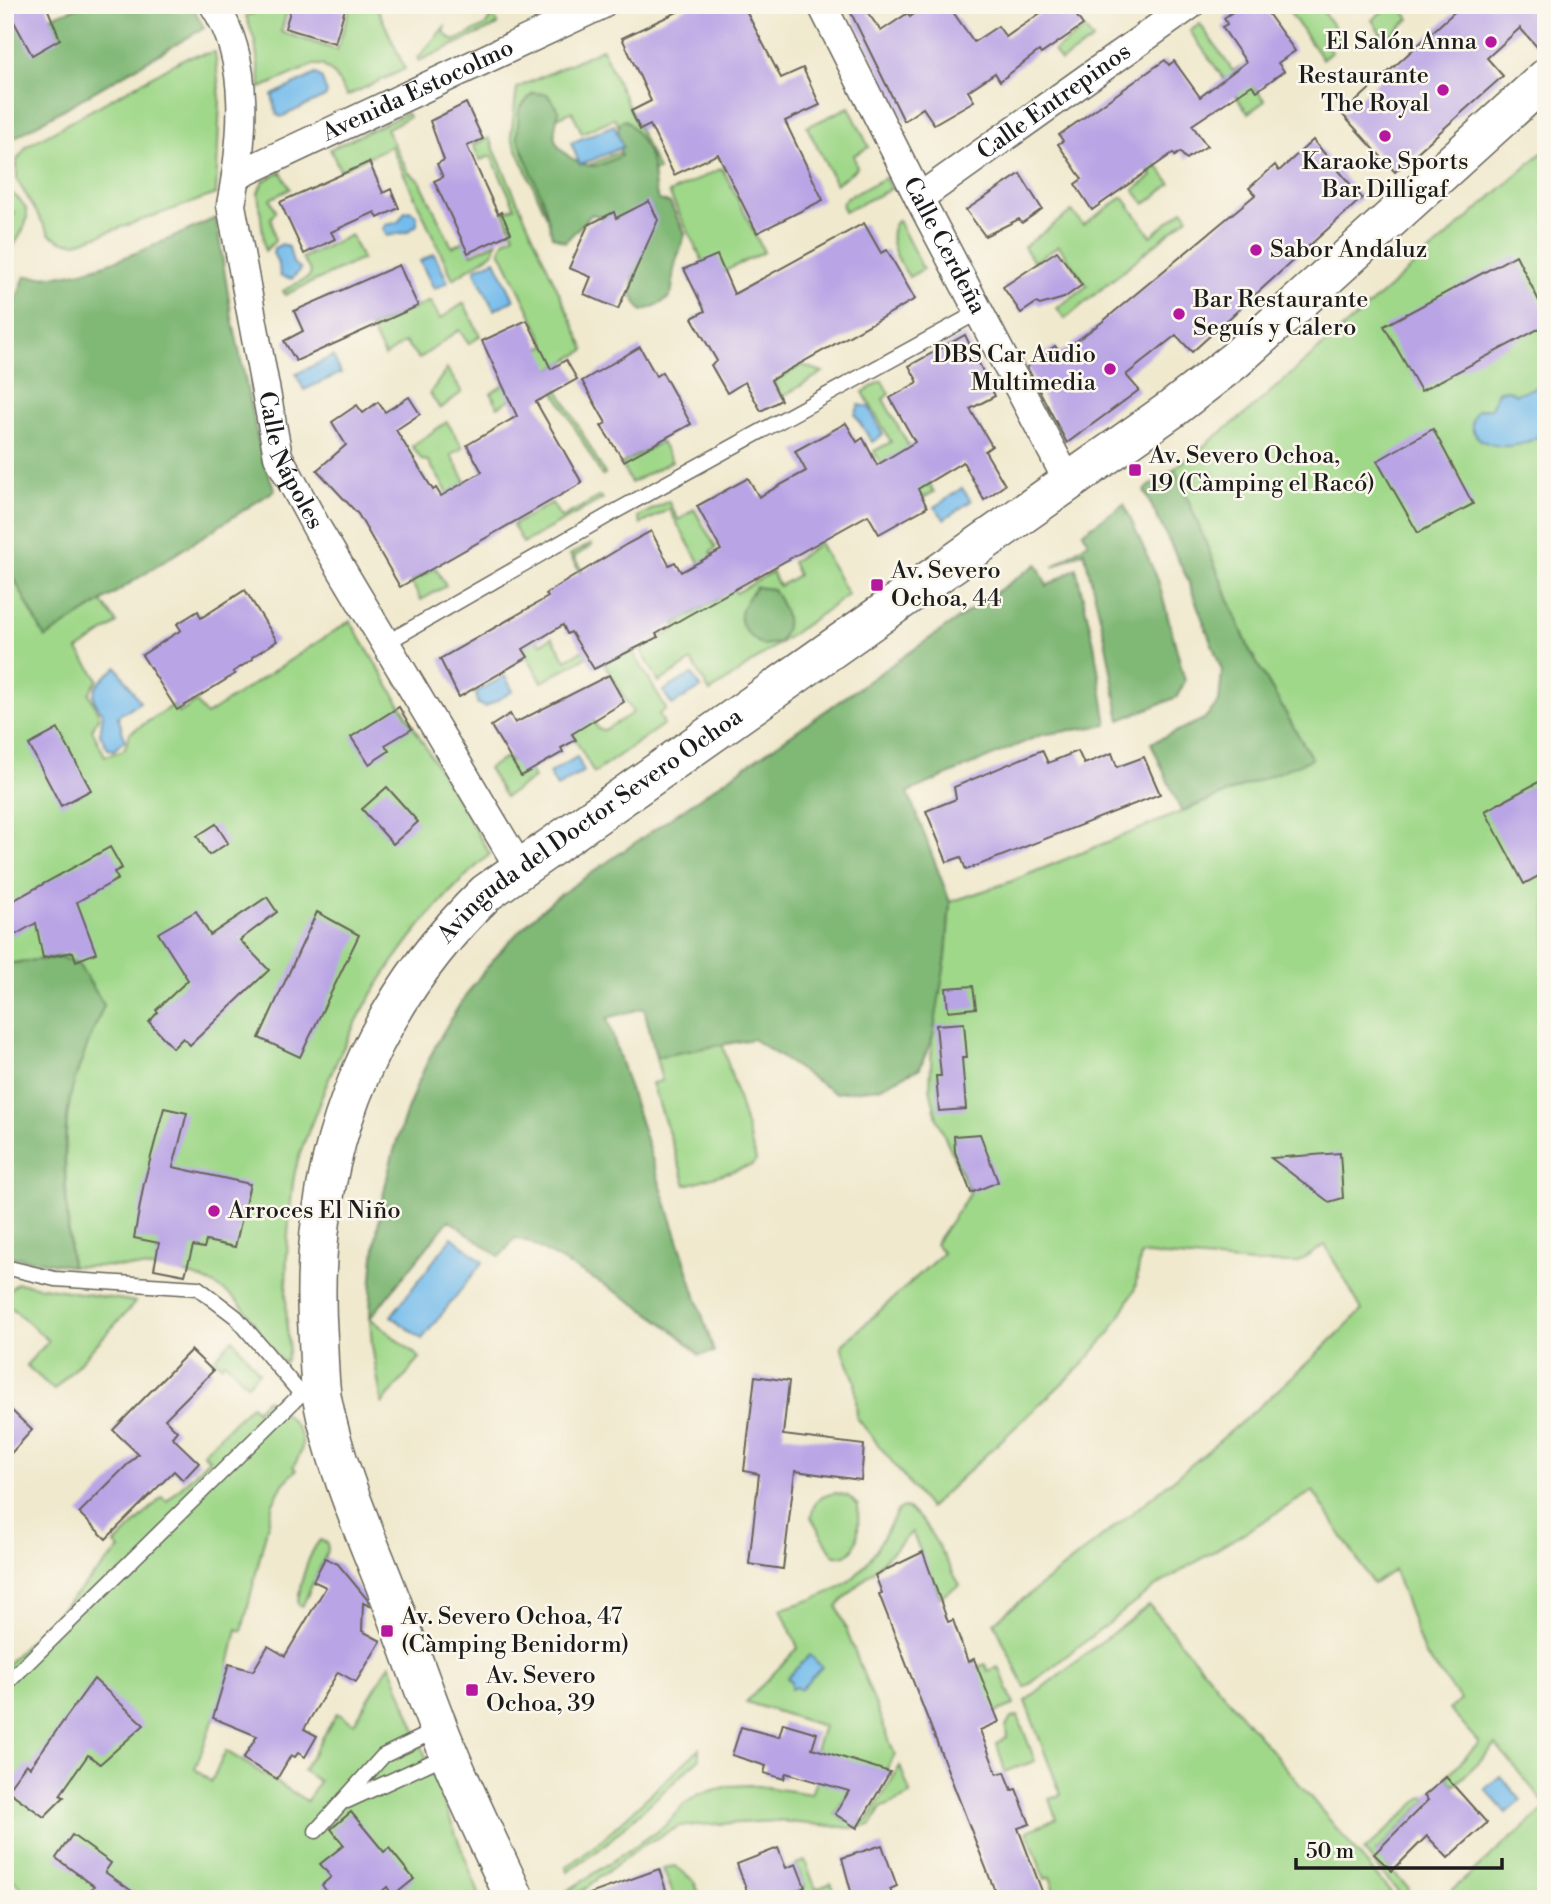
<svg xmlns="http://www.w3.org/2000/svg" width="1551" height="1904" font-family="'Libre Bodoni',serif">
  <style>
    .green { fill: #a0d88a; stroke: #5e7a53; stroke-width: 2 }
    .forest { fill: #80b876; stroke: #4e6a49; stroke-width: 2 }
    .water { fill: #75bcec; stroke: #486c84; stroke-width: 2 }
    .building { fill: #b9a4e5 }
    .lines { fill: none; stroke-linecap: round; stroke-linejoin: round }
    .lane-casing { stroke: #66645a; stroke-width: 17 }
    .street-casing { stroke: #66645a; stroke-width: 31 }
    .secondary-casing { stroke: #66645a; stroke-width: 41 }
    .lane { stroke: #fff; stroke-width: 14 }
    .street { stroke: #fff; stroke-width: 28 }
    .secondary { stroke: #fff; stroke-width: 38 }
    .poi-dot { fill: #b5179e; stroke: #fbf7ec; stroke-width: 2.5 }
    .labels { text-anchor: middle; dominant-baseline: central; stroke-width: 5; stroke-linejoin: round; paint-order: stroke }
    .poi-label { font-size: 24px; fill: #1c1c1c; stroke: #fbf7ec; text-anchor: start }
    .street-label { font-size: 24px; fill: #1c1c1c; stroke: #fbf7ec }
  </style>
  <rect width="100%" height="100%" fill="#fbf7ec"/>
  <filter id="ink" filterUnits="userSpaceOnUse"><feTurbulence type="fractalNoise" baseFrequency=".0143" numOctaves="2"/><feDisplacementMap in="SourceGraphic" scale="14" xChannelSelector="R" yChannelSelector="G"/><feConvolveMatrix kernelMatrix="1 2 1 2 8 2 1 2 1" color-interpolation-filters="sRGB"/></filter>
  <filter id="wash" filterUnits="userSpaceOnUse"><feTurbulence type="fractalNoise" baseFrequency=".00686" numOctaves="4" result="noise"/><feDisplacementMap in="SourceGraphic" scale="28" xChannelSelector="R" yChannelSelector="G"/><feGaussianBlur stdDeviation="1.57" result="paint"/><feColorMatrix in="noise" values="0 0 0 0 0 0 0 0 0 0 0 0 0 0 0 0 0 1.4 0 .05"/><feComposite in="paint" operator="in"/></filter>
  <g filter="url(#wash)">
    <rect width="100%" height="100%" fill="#f0e9ce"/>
    <g class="green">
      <path d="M351,5h25l29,64 -58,27 -13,-22 -12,-9h-9l-52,23 -6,-46 -9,-26 13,-5h28l-6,21 56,18z"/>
      <path d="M489,5l9,20 -79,36 -1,-3 27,-32v8l9,7 31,-15 5,-8 -7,-12z"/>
      <path d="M1285,5h33l24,33 -14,8 4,6 -10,7z"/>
      <path d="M1390,5h9l10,14 -24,21 -13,-20z"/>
      <path d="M1200,24l33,47 6,-4 26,34 -17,12 -58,-82z"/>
      <path d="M1085,29l8,11 -32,21 -7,-10z"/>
      <path d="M602,49l56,121 -62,28 -14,-30 46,-19 -13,-31 -33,15 -10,-22 -28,13 35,79 -32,14 -36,-81 6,-48z"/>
      <path d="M215,52l5,46 -4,96 -139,49 -14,-1 -13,-7 -33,-55v-20l10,-14 158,-88z"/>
      <path d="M849,107l20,40 -15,8 3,13 -21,16 -29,-57z"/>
      <path d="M407,113l2,4 -23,12 22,43 12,9 32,66 13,-6 7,13 25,-12 -4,11 -40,26 -62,-133 -51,24 -10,-21z"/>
      <path d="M489,138l96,212 -37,21 57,103 -3,2 -56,-100 -48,31 -7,-14 31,-20 -6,-12 30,-16 -46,-95 5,-10 9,-5 -10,-23 11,-5 -24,-51 -11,4 -7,-15z"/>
      <path d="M1546,149v1656l-50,-60 -42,41 -8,-9 33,-34 -30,-34 12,-9 -37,-47 -30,-83 -21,14 -60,-93 -158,96 -130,101 -31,-66c126,-99 255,-198 368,-312l-37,-65 -28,18h-44l-112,-9 -6,35 -24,42 -27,32 -155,145 -72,-90 -2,-37 -14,-35 102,-93 -8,-9 35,-51 -33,-74 -7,-31 3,-70 13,-61 4,-55 57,-19 304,-124 -61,-108 -75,-183 74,-57z"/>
      <path d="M1148,153l23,31 -26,20 -11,-14 18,-14 -12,-18z"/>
      <path d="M722,168l42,84 -53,26 -42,-85z"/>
      <path d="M281,172l9,17 -20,10 6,12 -5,7 4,23 -10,10 -7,-58 5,-12z"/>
      <path d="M885,178l6,11 -47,23 -2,-8 4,-6z"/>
      <path d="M5,188c23,16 29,25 14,49 -4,7 -7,13 -14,17v-26l10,-15 -10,-7z"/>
      <path d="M1123,197l28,39 32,-26 5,7 -123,102 -8,-11 30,-22 -28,-40 -25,16 -10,-15 48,-36 11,14z"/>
      <path d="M898,220l25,49 -14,8c-10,-15 -27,-41 -11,-57z"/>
      <path d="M351,235l11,24 -77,36 -2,-4 26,-14 2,-5 -9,-14z"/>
      <path d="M430,301l10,18 24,-16 16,33 -11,8 -10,-14 -40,29 -14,-17 -20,14 -15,-28z"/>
      <path d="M802,365l21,7 -41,25 -9,-15z"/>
      <path d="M447,369l15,23 -22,17 -10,-16z"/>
      <path d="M882,381l7,13 -6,5 51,93 -11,6 -28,-7 -21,-40 17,-9 -28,-50z"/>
      <path d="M447,422l16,26 -12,7 15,27 -18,11 -20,-32 -6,-1 -10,-14z"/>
      <path d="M661,442l11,19 -41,22 -10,-19z"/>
      <path d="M601,496l2,3 -80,44 -10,-18 39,-22 9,15z"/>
      <path d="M795,499l53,96 -138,97 -18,-31 -33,21 -18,-32 34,-20v-6l44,-26 -50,-89 -28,15 -3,-7 30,-16 11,19 15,-11 22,39 -5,4 25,41 36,-21 7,14 19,-11 -6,-13 24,-16 -24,-46z"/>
      <path d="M591,544l1,2 -18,11 46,81 -2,2 7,14 7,-4 34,59 -7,5 5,10 -70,49 -27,-48 26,-6 5,10 6,1 29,-17 -36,-62 -55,31 -21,-36 14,-9 6,7 11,-7 14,23 26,-15 9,-35 -31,-55z"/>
      <path d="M5,561l40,76 57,-35 15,21 -39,27 20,29 -9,14 10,22 -7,15 13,26 19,-6 6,-17 44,-28 5,8 17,-11 10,13 144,-94 140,233c-82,71 -139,160 -176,263 -8,21 -18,43 -21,66 -6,47 -8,96 -6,144 1,11 4,26 -3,36 -19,-17 -27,-42 -45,-60 -41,-42 -113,-36 -168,-37 -3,-55 -12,-126 2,-180 8,-27 20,-55 31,-81l-25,-40 -18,-8 -56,7z"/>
      <path d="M436,568l10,18 -25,14 -10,-18z"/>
      <path d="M520,755l14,23 -29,19 -17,-29 19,-11 3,4z"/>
      <path d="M722,1043l34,117 -3,5 -67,20 -34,-102 10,-2 -6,-24z"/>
      <path d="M17,1283l119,19 -82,88 -28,-25 23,-24 -44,-39v-8z"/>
      <path d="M370,1318l50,40 -38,46 -10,-58z"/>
      <path d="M233,1339l26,33 -12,12 -22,-23 -4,4 -6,-7z"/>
      <path d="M267,1399c22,19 50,36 26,67l3,4 -13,14 -10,19 -31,128 -5,-2 -15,68 -27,72 16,13 15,-31 81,50 12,-20 -16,-10 34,-58 17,10 36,-59 91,235h-449l-27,-28v-205l115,-117 -5,-5 47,-47 5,4 42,-42 -6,-6 48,-48 5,5z"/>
      <path d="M836,1493l12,3 10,9c0,21 5,54 -24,51l-23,-39c3,-17 8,-21 25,-24z"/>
      <path d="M905,1508c21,6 43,58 55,77l-20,12 -28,-65 -75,74 58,149 -16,28 -19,-11 -25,42 14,8 19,-2 32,-54 11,29 -30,13 -10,17 -19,3 -76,-7 -97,5 -39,21 -69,52h-6l-2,-5 102,-68 18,-21 16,-11 30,-8 22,-1 60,9 16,-40 -12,-4 8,-24 -77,-24 52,-54 -17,-39c75,-21 82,-33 117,-99z"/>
      <path d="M320,1540l7,3 1,7 -26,57 -4,-3c1,-18 10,-50 22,-64z"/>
      <path d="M1149,1605l247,294h-338l-8,-22 -5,2 -18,-48 29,-12 -7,-20 12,-4 -36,-94z"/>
      <path d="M985,1664l3,7 11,-4 15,38 -38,15 -7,-49z"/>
      <path d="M1018,1716l17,45 -30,11 -8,-28 10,-7 -1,-10 5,-9z"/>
      <path d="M699,1749v10l-99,90 -32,22 -2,-4 30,-22z"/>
      <path d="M1424,1796l4,4 -53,53 34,36 -1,8 -5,1 -39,-47z"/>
      <path d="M1546,1808v91h-104z"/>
      <path d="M805,1861l11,28 15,-6 7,16h-41l-3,-7 11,-5 -9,-23z"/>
      <path d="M675,1866l18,14 9,19h-27l-12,-31z"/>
    </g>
    <g class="forest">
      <path d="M84,5h108l12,23 -199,115v-110z"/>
      <path d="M533,93l14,1 12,17c-2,10 -6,18 -4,28 3,13 26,28 40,27 8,-1 18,-7 26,-10l-3,-26 2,-8 6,-2c12,13 25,33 27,51 2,12 0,18 6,29l11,3 15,30c-2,11 -6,18 -9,28 -9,33 8,35 -34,50 -10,-11 -9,-15 -9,-29 1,-11 -13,-50 -21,-58 -4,-4 -14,-8 -20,-10l-27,28 -13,-6 -7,-30 -28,-70 2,-27z"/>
      <path d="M216,218l15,95 31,146 13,31 -230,148 -40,-77v-92l5,-3 -5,-10v-128l20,-52c59,7 137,-35 191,-58z"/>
      <path d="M1175,468l75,183 62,108 -131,52 -30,-68 53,-24 15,-17 3,-31 -35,-93 -43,-88z"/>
      <path d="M1124,504l34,76 27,101 -8,16 -57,23 -16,-87 -20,-82 -31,16 35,-25 -5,-10z"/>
      <path d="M1037,564l10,22 29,-18 18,76 13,81 -66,10 -133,57 42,110 -4,55 -13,79 -13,32 -41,20 -44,5 -82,-54 -97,18 -12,-49 -37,10 107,334 -15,3c-43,-47 -116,-80 -170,-113l-14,-4 -15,19 -51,-37 -79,98c4,-163 57,-312 184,-419z"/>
      <path d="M756,587l17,2c12,20 20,33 6,54l-17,2c-29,-19 -26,-33 -6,-58z"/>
      <path d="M61,957l18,8 25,40c-11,26 -23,54 -31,81 -15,56 -6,123 -2,180l-66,-10v-292z"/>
    </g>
    <g class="water">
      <path d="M316,74l5,3 6,16 -2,4 -44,20 -4,-2 -5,-20z"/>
      <path d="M614,125l9,22 -43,18 -9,-22z"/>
      <path d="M411,211l6,5v9l-10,7 -20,4 -4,-7 2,-4 13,-3 7,-10z"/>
      <path d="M282,244l7,3 4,16 8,6 -9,10 -12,-3 -1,-11 -6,-12 1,-5z"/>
      <path d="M434,254l14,28 -14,7 -14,-28z"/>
      <path d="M495,260l19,40 -20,10 -19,-38 1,-4z"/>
      <path d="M333,356l8,17 -37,17 -8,-16z"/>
      <path d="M1537,387l9,3v39c-27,31 -93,17 -69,-19l14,-2 7,-17 11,-1 6,4z"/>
      <path d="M859,405l10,2 14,28 -11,7 -17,-27z"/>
      <path d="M962,488l9,13 -27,18 -9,-12z"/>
      <path d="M117,667l23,35 -22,14 7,24 -11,10 -6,-1 -8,-15 3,-21c-20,-20 -3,-33 14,-46z"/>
      <path d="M692,674l9,14 -29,17 -9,-14z"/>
      <path d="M505,676l8,15 -28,16 -8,-4 -1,-11z"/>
      <path d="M577,757l7,14 -27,16 -8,-14z"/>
      <path d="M452,1237l31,25 -61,77 -31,-23z"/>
      <path d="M810,1655l12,12 -22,23 -4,-3 -5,2v-7l-4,-4z"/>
      <path d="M1500,1776l21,24 -15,13 -21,-24z"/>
    </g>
    <g id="blocks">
      <g class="building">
        <path d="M5,5h41l14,34 -28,16z"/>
        <path d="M292,5h54l-11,38 -50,-15z"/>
        <path d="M692,5h51l38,73 22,-10 17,37 -35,16 38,79 -66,33 -39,-79 -44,21 -24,-50 -10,5 -9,-19 20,-10 -29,-63z"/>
        <path d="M847,5h15l19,26 27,-18 2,4 17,-12h21l26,37 24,-16 8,11 46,-32h17l14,20 -42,29 -2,-3 -39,30 -5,-8 -27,18 6,10 -40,23 -11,-16 -19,13z"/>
        <path d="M1242,5h20l33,46 -17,12 6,8 -27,20 -5,-6 -60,40 15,21 -21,13 -6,-7 -5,4 -2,-3 -81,57 -17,-26 7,-5 -24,-35 5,-3 -4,-6 106,-75 4,5 5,-4 26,36 46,-35 -24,-35 5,-3 -3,-6z"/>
        <path d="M1462,5h84v52l-26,-29 -33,30 16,18 -108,96 -53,-58z"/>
        <path d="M466,103l17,36 -16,7 31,68 3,-2 10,21 -43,20 -34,-72 9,-4 -6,-13 7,-4 -14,-39z"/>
        <path d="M1313,140l49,58 -170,154 -16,-17 -50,40 13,15 -72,53 -40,-76 28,-21 5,7 42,-31 153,-127 -6,-7 26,-23 4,6z"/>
        <path d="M369,162l14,31 8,-4 8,19 -21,10 -3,-6 -44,20 4,7 -31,15 -24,-52z"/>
        <path d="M1020,174l22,35 -20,14 -3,-4 -34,17 -19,-26z"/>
        <path d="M649,201l9,19 -40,89 -34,-15 7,-17 -22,-9 19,-43 26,-13 2,6z"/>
        <path d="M864,223l17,30 6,-3 28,49 -144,81 10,20 -20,11 -16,-29 -18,11 -16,-28 6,-4 -25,-43 13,-7 -21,-42 33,-14 17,39z"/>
        <path d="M1057,251l25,34 -18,13 -24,7 -4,-2 -15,10 -18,-26z"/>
        <path d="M1516,255l30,60v10l-125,66 -37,-65z"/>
        <path d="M399,265l19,41 -122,55 -12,-20 19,-10 -9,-20z"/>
        <path d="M527,320l24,49 15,-9 11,19 -41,23 46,81 -182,104 -42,-73 -41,-44 29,-25 -14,-23 25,-17 6,8 15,-11 7,10 24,-15 11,17 -24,16 37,60 3,-2 5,8 41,-24 -15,-27 50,-29 -35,-75z"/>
        <path d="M965,335l30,61 -25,13 22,37 -7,5 20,34 -21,15 -21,-38 -45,27 9,18 -48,27 -11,-19 -181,101 -31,18 2,3 -64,32 -23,-37 -4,2 -4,-9 -40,24 5,8 -69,40 -19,-38 108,-62 -2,-3 17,-11 64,-39 24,-13 18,34 6,-3 6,10 40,-22 -24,-44 51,-28 11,19 47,-26 -11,-20 51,-28 11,19 6,-4 14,27 38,-23 -25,-44 28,-16 -9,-16z"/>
        <path d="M640,347l16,29 6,-4 29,52 -67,37 -23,-35 5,-3 -24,-42z"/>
        <path d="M1433,429l40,75 -55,29 -41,-72z"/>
        <path d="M245,590l32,51 -25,16 1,2 -20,13 2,2 -58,36 -35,-55 39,-25 -4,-6 21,-13 3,7z"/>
        <path d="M609,675l15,27 -52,32 4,6 -15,8 2,4 -42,24 -30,-50 19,-12 5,9z"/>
        <path d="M399,707l13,22 -27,16 4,6 -20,13 -18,-27z"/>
        <path d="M58,729l33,61 -30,16 -32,-61z"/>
        <path d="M1042,750l6,13 30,-12 6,13 28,-11 5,14 27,-10 16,37 -194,76 -5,-13 -14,5 -21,-51 30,-12 -2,-12z"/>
        <path d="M1546,778v94l-22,12 -39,-73z"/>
        <path d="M387,787l31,35 -25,22 -31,-35z"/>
        <path d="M216,824l12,19 -19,12 -12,-19z"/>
        <path d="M110,847l12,21 -8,4 4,7 -41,23 19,51 -20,8 -3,-9 -30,6 -7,-35 -23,13 -8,-13v-18z"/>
        <path d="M267,897l10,15 -37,28 29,30 -79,75 -7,-7 -10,10 -24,-26 9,-10 -2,-2 32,-30 -30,-47 38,-22 14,24z"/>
        <path d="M317,912l42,23 -59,122 -41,-19z"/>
        <path d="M973,986l3,22 -28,3 -2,-23z"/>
        <path d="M964,1023l3,35h-5l4,51 -27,2 -3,-35h5l-5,-51z"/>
        <path d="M164,1108l23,5 -14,54 77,17 -15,63 -29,-6 -2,7 -11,-2 -8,29 -31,-6 5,-26 -25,-5 10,-55z"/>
        <path d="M980,1134l18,48 -27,11 -16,-41 -1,-16z"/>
        <path d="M1340,1153l3,45 -14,4 -58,-44z"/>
        <path d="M191,1350l22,21 -48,48 12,12 -5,6 27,26 -16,17 -9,-9 -68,68 -27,-26 59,-59 -25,-24z"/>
        <path d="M755,1376l34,5 -6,54 81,10 -3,35 -66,-9 -12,98 -34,-5 10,-90 -15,-3z"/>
        <path d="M5,1404l27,26 -27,30z"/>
        <path d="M923,1552l25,70 5,-2 15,42 6,-3 25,63 -19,8 17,44 8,-2 7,18 4,-1 14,35 -12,4 27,71h-47l-119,-305 3,-1 -7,-18z"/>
        <path d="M325,1558l13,6 29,35 3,7 -7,-3 -1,28 19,10 -25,41 -18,-10 -34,57 13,7 -12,21 -7,-4 -3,4 -4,-2 -14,24 -34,-20 14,-23 -44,-18 16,-54 24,7 15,-25 17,10 41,-69 -13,-6z"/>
        <path d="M94,1679l50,46 -44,39 -12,-9 -28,40 4,2 -20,20 -37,-27 19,-26 4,3z"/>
        <path d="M783,1723l34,10 -5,15 78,24 -33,56 -22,-14 14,-23 -63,-18 -2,6 -20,-6 2,-7 -34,-11 9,-28 38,10z"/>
        <path d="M1446,1777l41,46 -39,35 -21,-22 -35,35 -18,-17 54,-54 -4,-4z"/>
        <path d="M351,1812l33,40 5,-4 25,31 -21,17 -6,-9 -14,12h-41l-10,-14 9,-8 -11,-13 24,-19 -13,-16z"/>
        <path d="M72,1835l39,28 -6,9 38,27h-59l10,-13 -38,-28z"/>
        <path d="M882,1845l15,41 -7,3 4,10h-41l-11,-41z"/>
        <path d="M778,1848l8,20 10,-4 9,23 -11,5 3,7h-47l-13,-35z"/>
        <path d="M659,1869l10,30h-84l-1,-3z"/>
      </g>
    </g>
  </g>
  <g filter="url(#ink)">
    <use href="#blocks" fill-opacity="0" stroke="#66645a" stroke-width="2"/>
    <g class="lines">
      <defs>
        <g id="lane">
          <path d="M386,643l230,-132 364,-200"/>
          <path d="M5,1267l50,12 143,9 38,29 65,77"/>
          <path d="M5,1685l296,-291 20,3"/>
          <path d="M347,1801l100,-46"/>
          <path d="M316,1831l67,-75 56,-27"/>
        </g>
        <g id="street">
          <path id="s1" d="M214,5c38,57 29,136 17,200l47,251 40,74 201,337"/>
          <path id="s2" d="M822,5l97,193 150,285"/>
          <path id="s3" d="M236,176l365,-171"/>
          <path id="s4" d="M919,198l271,-193"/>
        </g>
        <g id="secondary">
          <path id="s5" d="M515,1899c-22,-48 -46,-96 -66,-145 -22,-52 -39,-106 -60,-159 -25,-64 -54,-129 -67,-197 -3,-19 -3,-40 -4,-60 -12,-171 45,-325 168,-445l686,-484 63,-49 311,-282"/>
        </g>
      </defs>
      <use href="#lane" class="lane-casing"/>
      <use href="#street" class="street-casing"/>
      <use href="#secondary" class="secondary-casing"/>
      <use href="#lane" class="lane"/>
      <use href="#street" class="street"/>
      <use href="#secondary" class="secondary"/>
    </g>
  </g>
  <g class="poi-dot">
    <circle cx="1491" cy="42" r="7"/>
    <circle cx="1443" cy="90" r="7"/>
    <circle cx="1385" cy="136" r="7"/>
    <circle cx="1256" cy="250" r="7"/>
    <circle cx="1179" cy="314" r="7"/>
    <circle cx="1110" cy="369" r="7"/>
    <rect x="1128" y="463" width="14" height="14" rx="3.5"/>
    <rect x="870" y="578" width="14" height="14" rx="3.5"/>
    <circle cx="214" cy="1211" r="7"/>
    <rect x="380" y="1624" width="14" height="14" rx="3.5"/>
    <rect x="465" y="1683" width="14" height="14" rx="3.5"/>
  </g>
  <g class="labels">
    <g class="poi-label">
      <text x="1477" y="42" text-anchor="end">El Salón Anna</text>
      <text x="1429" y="76" text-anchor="end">Restaurante<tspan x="1429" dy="28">The Royal</tspan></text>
      <text x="1385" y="162" text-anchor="middle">Karaoke Sports<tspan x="1385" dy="28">Bar Dilligaf</tspan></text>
      <text x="1270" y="250">Sabor Andaluz</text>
      <text x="1193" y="300">Bar Restaurante<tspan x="1193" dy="28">Seguís y Calero</tspan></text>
      <text x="1096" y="355" text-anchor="end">DBS Car Audio<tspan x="1096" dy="28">Multimedia</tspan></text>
      <text x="1149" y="456">Av. Severo Ochoa,<tspan x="1149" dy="28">19 (Càmping el Racó)</tspan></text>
      <text x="891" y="571">Av. Severo<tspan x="891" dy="28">Ochoa, 44</tspan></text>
      <text x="228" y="1211">Arroces El Niño</text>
      <text x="401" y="1617">Av. Severo Ochoa, 47<tspan x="401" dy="28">(Càmping Benidorm)</tspan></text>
      <text x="486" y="1676">Av. Severo<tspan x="486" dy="28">Ochoa, 39</tspan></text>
    </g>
    <g class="street-label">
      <text stroke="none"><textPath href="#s3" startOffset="201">Avenida Estocolmo</textPath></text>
      <text stroke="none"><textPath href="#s4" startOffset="166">Calle Entrepinos</textPath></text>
      <text stroke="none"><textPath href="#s2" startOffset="270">Calle Cerdeña</textPath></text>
      <text stroke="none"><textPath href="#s1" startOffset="469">Calle Nápoles</textPath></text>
      <text stroke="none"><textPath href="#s5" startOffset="1213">Avinguda del Doctor Severo Ochoa</textPath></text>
    </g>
  </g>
  <rect width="1551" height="1904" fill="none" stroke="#fbf7ec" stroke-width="28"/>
  <path d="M1296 1858v10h206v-10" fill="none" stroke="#1c1c1c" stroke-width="3.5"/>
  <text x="1306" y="1858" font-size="21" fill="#1c1c1c" stroke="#fbf7ec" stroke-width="5" paint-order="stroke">50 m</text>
</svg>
